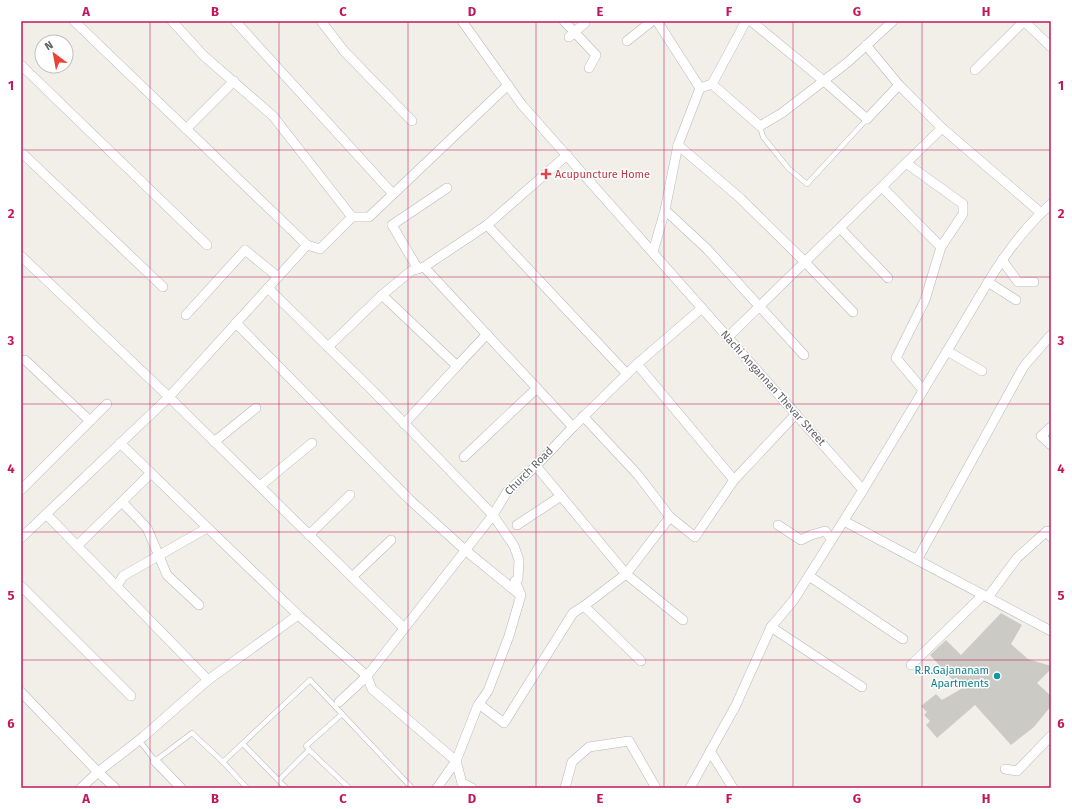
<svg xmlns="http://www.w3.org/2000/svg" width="1072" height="809" font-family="'Fira Sans',sans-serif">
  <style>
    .building { fill: #cccac5 }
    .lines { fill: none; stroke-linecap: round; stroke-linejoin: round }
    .lane-casing { stroke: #b5b8bc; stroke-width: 5.5 }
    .street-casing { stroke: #b5b8bc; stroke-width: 10 }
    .lane { stroke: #fff; stroke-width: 4.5 }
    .street { stroke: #fff; stroke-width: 9 }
    .grid { fill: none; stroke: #c2185b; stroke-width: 1; stroke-opacity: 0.55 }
    .health-dot { fill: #e0444e; stroke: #fff; stroke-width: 1.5 }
    .culture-dot { fill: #0f9aa8; stroke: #fff; stroke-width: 1.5 }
    .labels { text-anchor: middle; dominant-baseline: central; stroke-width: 3; stroke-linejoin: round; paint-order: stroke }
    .health-label { font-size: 11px; fill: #be3a42; stroke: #fff; text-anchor: start }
    .street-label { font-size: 11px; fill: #5f6368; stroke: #fff }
    .culture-label { font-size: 11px; fill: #0d838f; stroke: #fff; text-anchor: end }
    .neatline { fill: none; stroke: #c2185b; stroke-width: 1.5 }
    .grid-label { font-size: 13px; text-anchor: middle; font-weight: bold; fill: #c2185b }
  </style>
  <rect width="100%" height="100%" fill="#f1efe8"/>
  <path class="building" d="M1001,613l21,12 -11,19 17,15 23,7v3l-14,14 14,13v10l-17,21 -23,18 -36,-40 -38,33 -11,-13 4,-4 -6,-6 3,-3 -6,-6 15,-12 6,6 19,-11 -31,-34 16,-15 15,15z"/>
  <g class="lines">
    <defs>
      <g id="lane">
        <path d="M760,126l3,11 26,32 18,15 60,-65"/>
        <path d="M138,741l5,4 12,16 37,-28 31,29 24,26"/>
        <path d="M243,744l43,44"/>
        <path d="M309,750l-3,-4 36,-32"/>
        <path d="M223,762l87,-82 102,108"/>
        <path d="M279,780l30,-30 39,37"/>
      </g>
      <g id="street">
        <path d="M74,21l233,224 13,4 32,-32h17l139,-132"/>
        <path d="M172,21l32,35 69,60 79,101"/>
        <path d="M235,21l158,173"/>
        <path d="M321,21l23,30 68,70"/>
        <path d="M462,21l60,84 341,385 -70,111 -22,26 -35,78 -46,83"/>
        <path d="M564,21l32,34 -7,13"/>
        <path d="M657,21l43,67 12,-4 48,42 22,-13 66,-51 45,-41"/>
        <path d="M1024,21l27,26"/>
        <path d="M569,37l16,-14 -2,-2"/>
        <path d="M627,41l25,-20"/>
        <path d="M866,45l33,40"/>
        <path d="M21,65l186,180"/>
        <path d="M975,70l49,-49"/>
        <path d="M712,84l34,-63"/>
        <path d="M942,128l99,85"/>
        <path d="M186,129l48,-48"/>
        <path d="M678,145l62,53 65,64 48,50"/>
        <path d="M21,152l142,135"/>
        <path d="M567,155l-80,70 -63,42 149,160"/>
        <path d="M906,163l57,41v10l-22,33 -16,53 -29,58 27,32"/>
        <path d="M882,187l59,60"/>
        <path d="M665,210l41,38 98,107"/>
        <path d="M487,225l140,149"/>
        <path d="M840,228l48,50"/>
        <path d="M653,252l12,-42 13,-65 22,-57"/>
        <path d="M21,256l148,141 235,231"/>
        <path d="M1002,260l16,22h16"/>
        <path d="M418,269l-26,-44 55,-37"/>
        <path d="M988,282c17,-28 38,-56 63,-78"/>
        <path d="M268,288l106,104 119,123 21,31 5,14 -1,19 -3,2 6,14 -12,41 -21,55 -10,14 -22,56 -19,27"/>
        <path d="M186,315l59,-65 33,27"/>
        <path d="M236,323l174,177 55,50 54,44"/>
        <path d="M728,337l214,-209 -43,-43 -32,34 -43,-38 -73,-60"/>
        <path d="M328,347l54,-52"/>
        <path d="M947,351l41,-69 28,18"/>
        <path d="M25,360l65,61"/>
        <path d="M637,364l97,116"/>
        <path d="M457,366l30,-32"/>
        <path d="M583,416l55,59 32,42 25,20 39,-57 62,-66"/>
        <path d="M404,424l53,-58 -75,-71 29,-24 13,-4"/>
        <path d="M1051,427l-10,9 10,9"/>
        <path d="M214,442l42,-34"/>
        <path d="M120,443l31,30"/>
        <path d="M464,457l73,-69"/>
        <path d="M536,466l90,108 57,46"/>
        <path d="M260,486l52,-43"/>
        <path d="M21,490l86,-86"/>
        <path d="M863,490l84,-139 35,20"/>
        <path d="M122,502l25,26 20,47 32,30"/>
        <path d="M46,514l162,166"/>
        <path d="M844,521l207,110"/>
        <path d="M517,525l44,-29"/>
        <path d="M778,525l23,15 10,-5 14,-4 7,8"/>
        <path d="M309,535l41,-40"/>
        <path d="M21,538l148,-141 138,-152"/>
        <path d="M77,546l74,-73 147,142 69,61 5,13 84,72 6,22 10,5"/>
        <path d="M917,560l107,-194 27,-31"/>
        <path d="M809,576l94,63"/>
        <path d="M352,577l39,-37"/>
        <path d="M21,586l110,110"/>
        <path d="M117,586l6,-10 84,-48"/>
        <path d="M988,597l29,-39 30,-27 4,6"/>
        <path d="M771,627l91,60"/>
        <path d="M641,661l-57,-55 42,-32 44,-57"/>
        <path d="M911,665l72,-70"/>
        <path d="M21,692l77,80 17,16"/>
        <path d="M339,702l28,-26 126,-161 14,-23 29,-26 37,-39 64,-63 65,-56"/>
        <path d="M479,704l25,19 69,-110 11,-7"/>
        <path d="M710,751l23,37"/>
        <path d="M155,761l26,27"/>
        <path d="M1005,769l12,2 34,-35"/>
        <path d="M81,788l17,-16 45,-35 65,-57 90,-65"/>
        <path d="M565,788l7,-26 17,-15 40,-6 27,47"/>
      </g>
    </defs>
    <use href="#lane" class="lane-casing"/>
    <use href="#street" class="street-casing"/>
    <use href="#lane" class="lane"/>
    <use href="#street" class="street"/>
  </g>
  <path class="grid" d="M150,21v767M279,21v767M408,21v767M536,21v767M664,21v767M793,21v767M922,21v767M21,150h1030M21,277h1030M21,404h1030M21,532h1030M21,660h1030"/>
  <path class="health-dot" d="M544 168h4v4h4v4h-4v4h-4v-4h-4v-4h4z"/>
  <circle class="culture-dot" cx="997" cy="676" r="4"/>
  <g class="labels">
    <g class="health-label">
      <text x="555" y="174">Acupuncture Home</text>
    </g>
    <g class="street-label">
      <text transform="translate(773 388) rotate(48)">Nachi Angannan Thevar Street</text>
      <text transform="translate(529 471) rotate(-45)">Church Road</text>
    </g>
    <g class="culture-label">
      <text x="989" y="670">R.R.Gajananam<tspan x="989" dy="13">Apartments</tspan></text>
    </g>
  </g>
  <rect width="1072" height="809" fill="none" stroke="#ffffff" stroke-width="44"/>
  <g transform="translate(54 54) rotate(328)"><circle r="19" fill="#ffffff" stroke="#bfc1c3"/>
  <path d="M0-3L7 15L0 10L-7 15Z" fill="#ea4335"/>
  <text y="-6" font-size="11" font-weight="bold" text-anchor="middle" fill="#5f6368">N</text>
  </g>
  <rect x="22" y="22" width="1028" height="765" class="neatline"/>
  <g class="grid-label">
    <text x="86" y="16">A</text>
    <text x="215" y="16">B</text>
    <text x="343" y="16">C</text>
    <text x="472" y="16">D</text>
    <text x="600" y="16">E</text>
    <text x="729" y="16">F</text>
    <text x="857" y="16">G</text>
    <text x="986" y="16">H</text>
    <text x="11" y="90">1</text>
    <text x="1061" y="90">1</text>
    <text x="11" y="218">2</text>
    <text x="1061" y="218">2</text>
    <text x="11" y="345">3</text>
    <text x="1061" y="345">3</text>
    <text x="11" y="473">4</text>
    <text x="1061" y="473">4</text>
    <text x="11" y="600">5</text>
    <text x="1061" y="600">5</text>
    <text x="11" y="728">6</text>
    <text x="1061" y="728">6</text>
    <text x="86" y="803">A</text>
    <text x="215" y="803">B</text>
    <text x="343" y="803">C</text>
    <text x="472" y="803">D</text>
    <text x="600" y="803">E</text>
    <text x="729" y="803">F</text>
    <text x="857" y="803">G</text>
    <text x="986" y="803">H</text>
  </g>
</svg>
